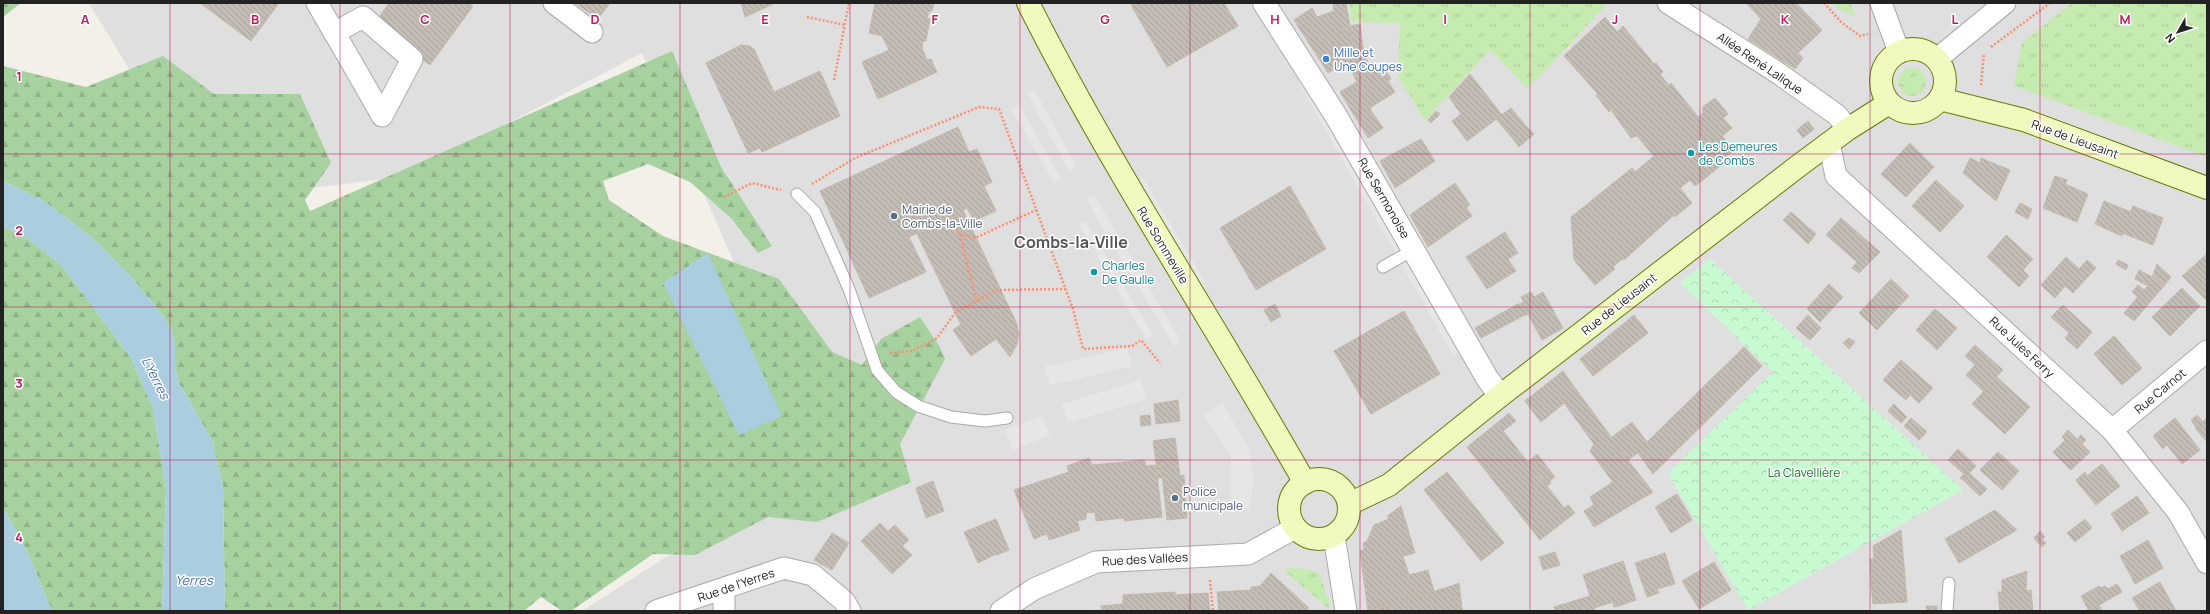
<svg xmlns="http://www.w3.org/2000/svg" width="2210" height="614" font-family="Manrope,sans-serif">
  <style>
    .residential { fill: #e0dfdf }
    .grass { fill: url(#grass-tufts) }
    .forest { fill: url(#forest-firs) }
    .park { fill: url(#park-crowns) }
    .parking { fill: #e6e6e6 }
    .water { fill: #aacddf }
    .building { fill: url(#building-back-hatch); stroke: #c4b9ab }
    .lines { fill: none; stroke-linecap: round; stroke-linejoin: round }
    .service-casing { stroke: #a9a9a9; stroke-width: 13 }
    .minor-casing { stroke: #a9a9a9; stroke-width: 23 }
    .tertiary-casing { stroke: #a9a9a9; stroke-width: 24 }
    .secondary-casing { stroke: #627c05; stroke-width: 24 }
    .path { stroke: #fa9072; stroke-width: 2.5; stroke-dasharray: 2 2; stroke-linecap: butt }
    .service { stroke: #fff; stroke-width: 11 }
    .minor { stroke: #fff; stroke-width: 21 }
    .tertiary { stroke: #fff; stroke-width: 22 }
    .secondary { stroke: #f0fabf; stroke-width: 22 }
    .grid { fill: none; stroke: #c2185b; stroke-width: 1; stroke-opacity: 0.55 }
    .shop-dot { fill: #3f7fe0; stroke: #fff; stroke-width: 1.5 }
    .culture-dot { fill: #0f9aa8; stroke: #fff; stroke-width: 1.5 }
    .service-dot { fill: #5c6f8a; stroke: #fff; stroke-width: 1.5 }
    .labels { text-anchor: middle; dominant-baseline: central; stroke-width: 3; stroke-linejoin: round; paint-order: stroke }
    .shop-label { font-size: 12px; fill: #366cbe; stroke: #fff; text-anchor: start }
    .street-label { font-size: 12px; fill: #222; stroke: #fff }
    .culture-label { font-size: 12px; fill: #0d838f; stroke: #fff; text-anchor: start }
    .service-label { font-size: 12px; fill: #4e5e75; stroke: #fff; text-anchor: start }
    .park-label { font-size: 12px; fill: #0c8324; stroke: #fff }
    .water-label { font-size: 13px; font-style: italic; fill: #4d74b3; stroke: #fff }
    .district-label { font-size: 16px; font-weight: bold; fill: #555; stroke: #fff }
    .grid-label { font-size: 13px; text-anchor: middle; font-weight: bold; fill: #c2185b; stroke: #fff; stroke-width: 3; stroke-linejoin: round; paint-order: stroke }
  </style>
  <defs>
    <pattern id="grass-tufts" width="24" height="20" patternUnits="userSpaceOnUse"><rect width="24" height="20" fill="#c6ebb0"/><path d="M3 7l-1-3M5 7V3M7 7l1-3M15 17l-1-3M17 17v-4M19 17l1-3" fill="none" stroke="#aac997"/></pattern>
    <pattern id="forest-firs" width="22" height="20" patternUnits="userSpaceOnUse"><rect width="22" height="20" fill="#a7d19e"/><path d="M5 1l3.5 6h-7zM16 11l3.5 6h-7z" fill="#8fb388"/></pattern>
    <pattern id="park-crowns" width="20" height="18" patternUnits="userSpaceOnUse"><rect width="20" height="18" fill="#c8fad2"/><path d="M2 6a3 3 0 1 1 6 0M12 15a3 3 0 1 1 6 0" fill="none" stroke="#acd6b4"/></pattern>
    <pattern id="building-back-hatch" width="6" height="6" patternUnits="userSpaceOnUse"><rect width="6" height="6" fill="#c3bdb5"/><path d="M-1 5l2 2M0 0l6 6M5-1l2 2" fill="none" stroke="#a7a29b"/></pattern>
  </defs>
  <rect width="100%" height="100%" fill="#f2f0e9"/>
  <path class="residential" d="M89,3h2118v608h-1625l238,-153 -178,-405 -235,123 -198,25z"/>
  <g class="grass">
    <path d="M1349,3h259l-80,86 -38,-39 -65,71 -27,-45 2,-53 -48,-1z"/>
    <path d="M1832,3h18l7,14 -20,-9z"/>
    <path d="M2072,3h135v154l-193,-71 8,-43z"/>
    <circle cx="1912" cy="82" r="14"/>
    <path d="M1293,568l16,1 10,5 11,30 -1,5 -42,-36 -1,-4z"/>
  </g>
  <g class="forest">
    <path d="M3,3h18l-18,14z"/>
    <path d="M672,51l49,116 51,79 -14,7 -26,-34 -42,-37 -42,-18 -45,17 6,19 54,36 116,43 53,73 30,13 19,-26 39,-22 20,30 5,12 -45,85 11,38 -94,40 -49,-5 -73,38 -42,-1 -82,57h-9l-21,-14 -17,14h-299l-2,-123 -11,-48 -33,-57 -4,-17v-24l-4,-13 -8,-13 -31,-38 -42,-42 -46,-35 -41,-20v-115l83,21 77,-31 51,38h86l31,69 -26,37 5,11z"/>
    <path d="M3,227l21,9 37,29 70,93 22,50 13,81 -4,122h-110l-25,-60 -24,-43z"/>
  </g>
  <path class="park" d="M1710,259l253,231 -215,120 -80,-137 105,-101 -93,-89z"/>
  <g class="parking">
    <path d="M1250,3h9l26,43 -6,4z"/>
    <path d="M1308,77l155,272 -10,6 -155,-273z"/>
    <path d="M1034,89l43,78 -8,4 -42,-78z"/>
    <path d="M1019,104l42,75 -7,4 -43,-74z"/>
    <path d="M1143,178l64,107 -7,5 -63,-107z"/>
    <path d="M1094,195l87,146 -7,5 -88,-146z"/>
    <path d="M1086,221l67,114 -7,4 -67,-114z"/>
    <path d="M1127,348l5,18 -81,19 -7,-18z"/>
    <path d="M1141,380l6,19 -79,24 -6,-19z"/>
    <path d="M1222,403l26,44 6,30 -5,31 -18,-1v-50l-27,-41z"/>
    <path d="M1042,416l8,19 -37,15 -8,-20z"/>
  </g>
  <g class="water">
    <path d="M3,181l41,20 46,35 42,42 31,38 8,13 4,13v24l4,17 33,57 11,48 2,123h-63l4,-122 -13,-81 -22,-50 -70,-93 -37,-29 -21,-9z"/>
    <path d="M708,253l74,163 -43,19 -76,-152z"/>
    <path d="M3,508l24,43 25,60h-49z"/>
  </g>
  <g class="building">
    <path d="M200,3h79l-28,38z"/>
    <path d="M389,3h79l5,3 -43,59 -56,-40z"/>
    <path d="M575,3h35l-12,16z"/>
    <path d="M741,3h34l-30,14z"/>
    <path d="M875,3h59l-2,8h-3l-2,7 3,1 -4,22h-3l-1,7 5,12 4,-1 6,13 -59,27 -16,-37 27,-12 -7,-14 -13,-3z"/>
    <path d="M1135,3h89l14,23 -71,41 -36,-62z"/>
    <path d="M1333,3h13l4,23 -38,22 -18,-28 18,-12 5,9 17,-6z"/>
    <path d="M1746,3h50l6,6 -4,4 20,21 -20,19 5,5 -8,11 -47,-30 13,-20z"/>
    <path d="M1802,9l20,21 -4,4 -20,-21z"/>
    <path d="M1605,17l12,15 6,-6 31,38 2,-1 7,9 -3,3 9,10 2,-2 27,34 5,-4v-6l12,-9 13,16 -5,4 9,10 -10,8 12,14 -8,6 3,3 -26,21 -8,6 -5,-6 -10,8 12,15 -17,14 -1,-2 -50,45 -2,-1 -9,8 2,2 -20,16 -21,-25 -3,-43 61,-49 3,4 19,-16 -17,-20 -6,2 -20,-28 -2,2 -13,-17 2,-1 -34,-38z"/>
    <path d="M1360,24l3,23 -10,1 -3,-22z"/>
    <path d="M1350,26l4,31 -26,16 -16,-25z"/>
    <path d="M741,45l8,1 5,3 20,43 46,-21 20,45 -78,36 -2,-4 -12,5 -42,-90z"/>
    <path d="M1363,47l8,26 -14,9 -10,-21 7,-4 -1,-9z"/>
    <path d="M1382,65l9,14 -3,2 7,11 -22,14 -16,-24z"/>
    <path d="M1470,74l32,41 -35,26 -15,-20 9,-7 -12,-17z"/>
    <path d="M1357,82l16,24 -3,3 13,19 -15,10 -28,-46z"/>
    <path d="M1511,108l16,19 -14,12 -17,-20z"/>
    <path d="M1436,111l4,3 -9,9 -3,-3z"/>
    <path d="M1808,121l6,8 -11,9 -6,-8z"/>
    <path d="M958,127l11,25 8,-3 15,33 -8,4 12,25 -22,10 -7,-13 -4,2 1,2 -55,25 17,35 -57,26 -49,-107z"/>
    <path d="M1527,127l7,7 -15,13 -6,-8z"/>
    <path d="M1421,139l14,22 -40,27 -15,-27z"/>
    <path d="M1910,143l24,24 -28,30 -25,-23z"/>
    <path d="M1970,158l10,5 1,-5 29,12 -14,31 -33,-28z"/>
    <path d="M2055,176l12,4 -2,4 23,10 -11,28 -34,-14z"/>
    <path d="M1936,180l28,26 -24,26 -28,-26z"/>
    <path d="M1455,183l15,22 -47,33 -13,-23z"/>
    <path d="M1290,186l36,63 -70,41 -36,-62z"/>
    <path d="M2104,201l27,11 -9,24 -27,-12z"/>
    <path d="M2020,203l12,6 -4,10 -13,-7z"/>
    <path d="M2133,206l30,12 -10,27 -31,-12z"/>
    <path d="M1466,207l6,9 -44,31 -5,-9z"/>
    <path d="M964,212l52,110 -7,3 -4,-10 -7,3 -7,-14 -30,21 -44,-91z"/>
    <path d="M1791,212l25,22 -8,10 -25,-24z"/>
    <path d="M1841,218l39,34 -21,21 -7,-5 5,-6 -31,-27z"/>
    <path d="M1505,232l13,21 -10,6 8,12 -29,18 -21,-32z"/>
    <path d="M2006,235l27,24 -10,11 6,6 -10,11 -32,-30z"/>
    <path d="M2207,254v47l-25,-25z"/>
    <path d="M2066,257l13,12 8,-9 9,8 -23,25 -8,-7 -10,12 -14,-13z"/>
    <path d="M2118,260l10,5 -2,5 -10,-6z"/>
    <path d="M2157,264l14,13 -7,9 -11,-11z"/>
    <path d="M2139,270l13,7 -4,9 -13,-7z"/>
    <path d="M2153,275l11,11 -8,9 -8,-9z"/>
    <path d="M1891,279l18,17 -32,34 -18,-17z"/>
    <path d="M1829,284l14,13 -23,25 -13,-13z"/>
    <path d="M2138,285l6,5 -6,7 -6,-5z"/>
    <path d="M2148,286l8,9 -10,12 -9,-9z"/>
    <path d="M2182,288l18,18 -30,30 -18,-19z"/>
    <path d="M1531,292l3,5 9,-5 20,36 -21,12 -20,-37 2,-1 -3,-5z"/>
    <path d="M2137,298l9,9 -12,14 -10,-8z"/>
    <path d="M1522,303l7,11 -6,2 -7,-11z"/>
    <path d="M991,304l7,14 7,-3 4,10 7,-3 3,12 -2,10 -7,13 -14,-18 -25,17 -18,-26z"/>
    <path d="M1275,304l6,12 -10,6 -7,-12z"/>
    <path d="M1516,305l7,11 -42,22 -6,-10z"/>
    <path d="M2063,305l29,27 -15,17 -12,-11 4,-5 -18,-16z"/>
    <path d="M1935,309l22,19 -20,22 -21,-20z"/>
    <path d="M1404,311l36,63 -69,40 -37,-63z"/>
    <path d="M1634,315l14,18 -55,43 -13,-17z"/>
    <path d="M1808,315l13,13 -11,12 -14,-12z"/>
    <path d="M2114,336l28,32 -20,17 -28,-31z"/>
    <path d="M1849,338l6,4 -6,7 -6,-6z"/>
    <path d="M1975,345l28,25 -20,21 -17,-16 9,-10 -10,-9z"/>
    <path d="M1744,347l18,19 -109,108 -15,-21 -10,7 -16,-23 20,-15 15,20z"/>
    <path d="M1901,360l32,28 -14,15 -9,-8 -4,5 -23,-20z"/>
    <path d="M1563,371l15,21 -37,30 -16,-21z"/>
    <path d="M1997,377l17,16 -4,5 7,5 4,-4 9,8 -25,27 -33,-30z"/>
    <path d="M1578,392l56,76 -21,14 -23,-31 4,-7 -30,-41z"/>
    <path d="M2014,393l7,6 -4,4 -7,-5z"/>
    <path d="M1178,400l2,21 -24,3 -2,-20z"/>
    <path d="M1894,404l13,13 -6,6 -13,-12z"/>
    <path d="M1509,413l7,8 -13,10 -6,-8z"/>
    <path d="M1150,415l1,10 -10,1 -1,-10z"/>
    <path d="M2197,415l6,7 -7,5 -5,-7z"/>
    <path d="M1911,418l16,14 -8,8 -15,-14z"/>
    <path d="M2175,418l25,32 -18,14 -15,-19 -4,4 -10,-13z"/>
    <path d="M2207,418v24l-12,-14z"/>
    <path d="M1497,423l48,61 5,-3 1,2 -4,3 17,22 4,-3 7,8 -35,27 -73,-93z"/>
    <path d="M2068,430l22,22 -19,18 -18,-18 12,-12 -3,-3z"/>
    <path d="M2081,435l5,5 -4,4 -5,-5z"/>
    <path d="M1175,438l5,38 4,-1 3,43 -20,2 -9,-80z"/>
    <path d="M1158,440l4,38h-4l-5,-37z"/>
    <path d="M1958,449l18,17 -13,14 -3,-2 4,-4 -16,-14z"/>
    <path d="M1998,452l21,19 -17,19 -22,-20z"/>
    <path d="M1537,454l18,23 -10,7 -17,-22z"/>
    <path d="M1089,458l3,7 52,-5 2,6 10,-1 6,52 -38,4v-3l-28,3 -1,-9 -9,1v6l-9,2 3,9 -31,10 -2,-6 -13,5 -20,-49 55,-18 -2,-6z"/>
    <path d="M2102,464l18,22 -24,19 -18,-22z"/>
    <path d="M1634,468l19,24 -59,35 -10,-16 10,-6 -4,-8z"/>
    <path d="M1447,472l57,71 -23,18 -57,-71z"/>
    <path d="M2085,472l2,4 -9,7 -2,-3z"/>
    <path d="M1969,473l18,16 -7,7 -17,-16z"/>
    <path d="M933,481l11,30 -18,7 -10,-30z"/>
    <path d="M1677,494l15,26 -21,13 -16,-26z"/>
    <path d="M2137,496l12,17 -27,18 -11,-17z"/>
    <path d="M1401,506l14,47 -12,3 6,19 19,-5 6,21 -66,20 -8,-60 4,-1 -1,-7 4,-2 7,-16 15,-6 -2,-3z"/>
    <path d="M1995,510l22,20 -58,33 -14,-24z"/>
    <path d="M996,519l13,31 -12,5 -1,-1 -18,9 -14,-31z"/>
    <path d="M2085,519l7,9 -17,14 -8,-9z"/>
    <path d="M880,523l8,8 7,-6 14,15 -7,6 10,9 -20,19 -31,-33z"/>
    <path d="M1901,530l6,72 -34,2 -2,-17h4l-1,-11h-3l-1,-17h4l-1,-13z"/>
    <path d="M2040,531l5,6 -7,6 -4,-5z"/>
    <path d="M832,533l17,10 -17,27 -18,-10z"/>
    <path d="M2042,539l4,4 -4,4 -4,-4z"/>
    <path d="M2148,540l15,28 -28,16 -15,-28z"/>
    <path d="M1555,552l5,13 -17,5 -4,-13z"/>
    <path d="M1665,553l10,31 -18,5 2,4 -12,4 -12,-34z"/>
    <path d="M1623,561l13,39 -17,6 -2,-5 -17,5 -11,-33z"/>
    <path d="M1714,562l17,28 -32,19 -17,-28z"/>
    <path d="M2027,571l-1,20 5,-1 2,21h-33l-2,-19h4v-12z"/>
    <path d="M1271,573l38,35 -3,3h-87l-2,-19 34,-2v-3l9,-1z"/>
    <path d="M1589,573l11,33 -6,2 -11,-33z"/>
    <path d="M1871,576h3l1,11h-4z"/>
    <path d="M2160,582l16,29h-36l-8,-13z"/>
    <path d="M1459,583l3,25h-6l-2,-23z"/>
    <path d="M2117,584l5,8 -33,19 -8,-15 18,-10 2,2 4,-2 3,3z"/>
    <path d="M1454,585l2,23h6l1,3h-92z"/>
    <path d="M1175,592v3l33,-2 2,18h-126l18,-1 -1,-4 22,-2v-9z"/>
    <path d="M1590,596l5,15h-39l-2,-4z"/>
    <path d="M1617,601l2,5 -5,1 -1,-5z"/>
    <path d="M2099,605l3,6h-13z"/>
    <path d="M1926,606h11l1,5h-11z"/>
  </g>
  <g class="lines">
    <defs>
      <g id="service">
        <path d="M797,194l18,18 34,77 28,81 19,22 22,14 33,11 34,4 22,-3"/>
        <path d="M1383,267l30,-17"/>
        <path d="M1947,611l2,-28"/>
      </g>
      <g id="minor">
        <path d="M317,3c22,38 44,75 65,113l30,-57 -49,-42 -29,16"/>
        <path d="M554,3l38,29"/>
        <path d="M1668,3l110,70 59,42 11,14"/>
        <path d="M1881,3l18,49"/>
        <path d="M1937,59l68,-56"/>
        <path d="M1829,143l7,33 276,254 66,82 29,51"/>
        <path d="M2112,430l95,-79"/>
        <path d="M1334,536l12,75"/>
        <path d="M656,611l128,-43 29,7 31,26 6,10"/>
        <path d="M724,611v-21"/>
        <path d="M1001,611l33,-22 62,-27 152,-8 47,-26"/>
      </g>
      <path id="tertiary" d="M1264,3l72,113 151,262 13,18"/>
      <g id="secondary">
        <path d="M1028,3c83,165 186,319 277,480"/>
        <circle cx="1913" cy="81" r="32"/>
        <path d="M1940,99l84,21 183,68"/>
        <circle cx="1319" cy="509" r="30"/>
        <path d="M1349,504l40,-19 111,-89 297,-229 51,-38 41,-26"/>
      </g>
    </defs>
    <use href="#service" class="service-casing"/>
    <use href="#minor" class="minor-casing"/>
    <use href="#tertiary" class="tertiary-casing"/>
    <use href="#secondary" class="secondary-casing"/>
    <g class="path">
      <path d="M1824,3l18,20 18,13 8,-2"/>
      <path d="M807,17l38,8"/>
      <path d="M1991,47l59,-44"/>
      <path d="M834,80l15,-77"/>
      <path d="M1981,85l3,-32"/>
      <path d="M812,184l43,-26 124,-51 20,2 74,200 10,40 49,-3 9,-6 19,23"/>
      <path d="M724,197l28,-14 29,7"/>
      <path d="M949,219l11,15 15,4 61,-28"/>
      <path d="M960,235l17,67"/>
      <path d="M890,353l22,-2 25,-13 18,-25 41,-23 69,-1"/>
      <path d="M1210,580l3,31"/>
    </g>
    <use href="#service" class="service"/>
    <use href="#minor" class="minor"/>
    <use href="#tertiary" class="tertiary"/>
    <use href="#secondary" class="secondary"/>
  </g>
  <path class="grid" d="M170,3v608M340,3v608M510,3v608M680,3v608M850,3v608M1020,3v608M1190,3v608M1360,3v608M1530,3v608M1700,3v608M1870,3v608M2040,3v608M3,154h2204M3,307h2204M3,460h2204"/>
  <circle class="shop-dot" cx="1326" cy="59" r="4"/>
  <g class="culture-dot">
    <circle cx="1691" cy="153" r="4"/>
    <circle cx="1094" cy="272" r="4"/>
  </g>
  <g class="service-dot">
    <circle cx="894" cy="216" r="4"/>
    <circle cx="1175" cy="498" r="4"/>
  </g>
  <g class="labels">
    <g class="shop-label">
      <text x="1334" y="52">Mille et<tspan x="1334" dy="14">Une Coupes</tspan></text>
    </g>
    <g class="street-label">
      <text transform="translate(1760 63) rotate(34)">Allée René Lalique</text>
      <text transform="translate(2075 139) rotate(20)">Rue de Lieusaint</text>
      <text transform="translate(1384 198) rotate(60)">Rue Sermonoise</text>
      <text transform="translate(1163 245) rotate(59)">Rue Sommeville</text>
      <text transform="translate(1619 304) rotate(-38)">Rue de Lieusaint</text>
      <text transform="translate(2022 347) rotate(43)">Rue Jules Ferry</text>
      <text transform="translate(2160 391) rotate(-40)">Rue Carnot</text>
      <text transform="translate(1145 559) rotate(-3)">Rue des Vallées</text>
      <text transform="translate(736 585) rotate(-19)">Rue de l'Yerres</text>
    </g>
    <g class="culture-label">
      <text x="1699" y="146">Les Demeures<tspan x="1699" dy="14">de Combs</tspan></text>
      <text x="1102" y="265">Charles<tspan x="1102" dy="14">De Gaulle</tspan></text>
    </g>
    <g class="service-label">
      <text x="902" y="209">Mairie de<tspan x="902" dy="14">Combs-la-Ville</tspan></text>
      <text x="1183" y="491">Police<tspan x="1183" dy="14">municipale</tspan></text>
    </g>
    <g class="park-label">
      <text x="1804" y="472">La Clavellière</text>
    </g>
    <g class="water-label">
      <text transform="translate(156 378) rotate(63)">L'Yerres</text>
      <text x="194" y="580">Yerres</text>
    </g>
    <g class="district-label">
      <text x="1071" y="242">Combs-la-Ville</text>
    </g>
  </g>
  <g class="grid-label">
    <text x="85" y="24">A</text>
    <text x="255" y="24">B</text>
    <text x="425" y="24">C</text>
    <text x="595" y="24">D</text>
    <text x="765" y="24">E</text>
    <text x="935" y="24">F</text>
    <text x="1105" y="24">G</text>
    <text x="1275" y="24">H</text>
    <text x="1445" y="24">I</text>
    <text x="1615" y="24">J</text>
    <text x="1785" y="24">K</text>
    <text x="1955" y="24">L</text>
    <text x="2125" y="24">M</text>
    <text x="19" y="81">1</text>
    <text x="19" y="235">2</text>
    <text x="19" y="388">3</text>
    <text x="19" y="542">4</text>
  </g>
  <rect width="2210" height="614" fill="none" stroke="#222222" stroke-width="8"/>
  <g transform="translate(2178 32) rotate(231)" stroke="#ffffff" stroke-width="3" paint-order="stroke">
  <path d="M0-3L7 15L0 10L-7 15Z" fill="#222222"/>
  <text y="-6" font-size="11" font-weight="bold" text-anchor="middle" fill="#222222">N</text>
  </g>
</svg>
